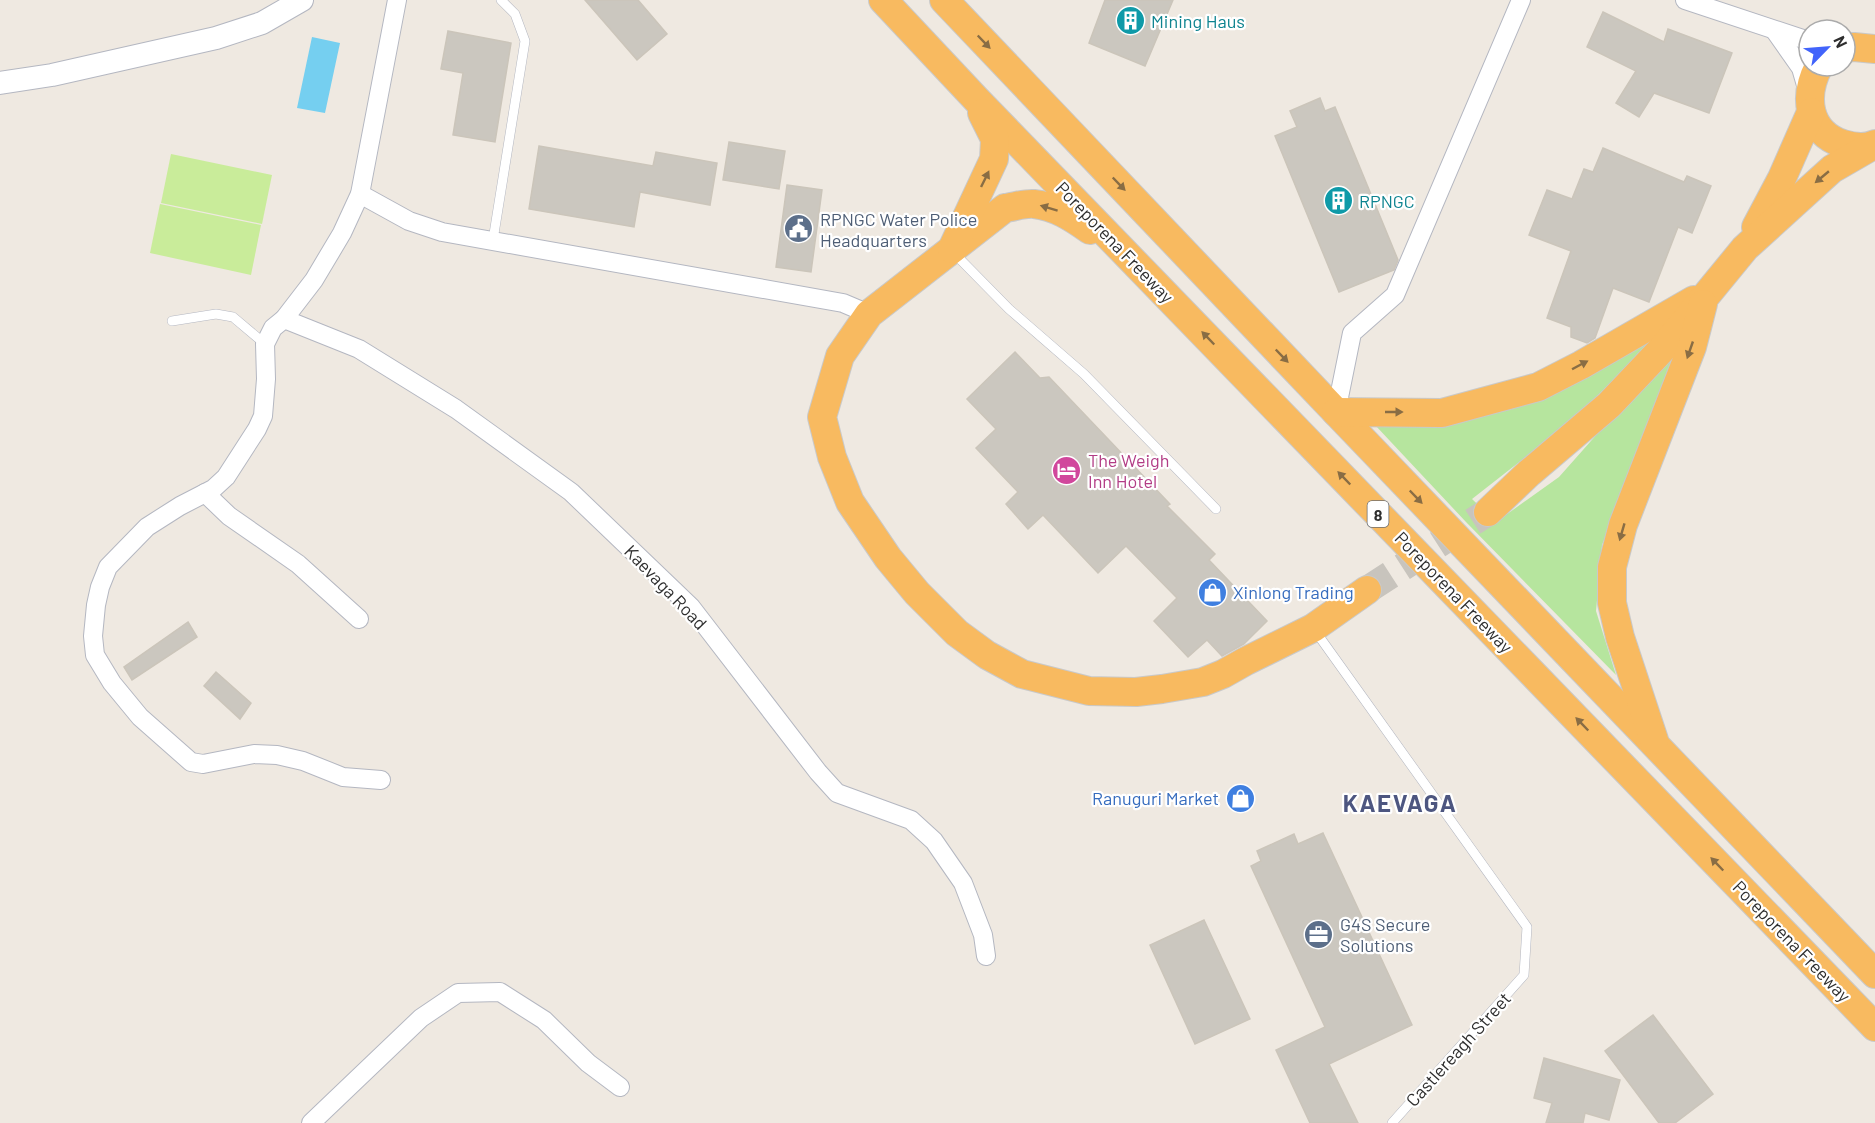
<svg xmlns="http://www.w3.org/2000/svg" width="1875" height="1123" font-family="Barlow,sans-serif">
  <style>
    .green { fill: #b6e59e }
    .pitch { fill: #c9ec9a }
    .water { fill: #75cff0 }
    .building { fill: #cbc7bf; stroke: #cbc5ba; stroke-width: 1.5 }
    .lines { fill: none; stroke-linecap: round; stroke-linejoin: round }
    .trunk-tunnel { stroke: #c8c4bd; stroke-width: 28; stroke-dasharray: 28 14; stroke-linecap: butt }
    .service-casing { stroke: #b4b7c1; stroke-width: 10 }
    .minor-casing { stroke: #b4b7c1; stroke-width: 20 }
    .tertiary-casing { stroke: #b4b7c1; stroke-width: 24 }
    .trunk-casing { stroke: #c9c9c9; stroke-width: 30 }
    .service { stroke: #fff; stroke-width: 9 }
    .minor { stroke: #fff; stroke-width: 18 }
    .tertiary { stroke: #fff; stroke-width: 22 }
    .trunk { stroke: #f8ba60; stroke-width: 28 }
    .oneway { fill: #896d44 }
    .labels { text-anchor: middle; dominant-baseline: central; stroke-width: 4.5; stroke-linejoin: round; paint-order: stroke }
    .shield { fill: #fff; stroke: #6d6d6d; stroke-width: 1.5 }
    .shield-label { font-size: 16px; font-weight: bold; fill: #2e2e2e }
    .culture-label { font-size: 18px; fill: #0d838f; stroke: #fff; text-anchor: start }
    .service-label { font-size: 18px; fill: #4e5e75; stroke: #fff; text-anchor: start }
    .street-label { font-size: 18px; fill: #2e2e2e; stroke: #fff }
    .hotel-label { font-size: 18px; fill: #b23c85; stroke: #fff; text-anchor: start }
    .shop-label { font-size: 18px; fill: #366cbe; stroke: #fff; text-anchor: start }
    .district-label { font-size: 24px; font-weight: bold; letter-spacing: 1.5px; fill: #4d5680; stroke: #fff }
  </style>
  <rect width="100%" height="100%" fill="#efe9e1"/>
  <path class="green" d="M1657,330l-9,17 -80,77 -96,75 24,23 63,-45 47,-53 77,-80 -81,201 -6,66 20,64 -150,-153 -91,-97 39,-1z"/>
  <g class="pitch">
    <path d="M171,154l101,21 -10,49 -101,-21z"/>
    <path d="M160,204l101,21 -10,50 -101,-22z"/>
  </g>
  <path class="water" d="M312,37l28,6 -15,70 -28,-5z"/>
  <g class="building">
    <path d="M585,0h53l29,34 -30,26z"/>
    <path d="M1105,0h68l-28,66 -56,-23z"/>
    <path d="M1603,12l61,30 4,-13 64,24 -23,60 -55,-20 -15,24 -23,-14 20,-32 -49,-24z"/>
    <path d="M448,31l63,12 -16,99 -42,-7 10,-62 -22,-4z"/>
    <path d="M1320,98l5,13 10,-4 63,153 -4,10 -55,22 -64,-156 22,-9 -7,-16z"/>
    <path d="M729,142l56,9 -6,38 -56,-9z"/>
    <path d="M539,146l114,20 3,-14 61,11 -7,42 -70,-13 -6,35 -105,-18z"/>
    <path d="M1603,148l81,34 3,-6 24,10 -19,47 -14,-6 -29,75 -36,-14 -18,50 -8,5 -16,-6v-10l-24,-9 24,-67 -42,-16 18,-45 25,9 12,-30 9,3z"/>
    <path d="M787,185l35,5 -11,82 -35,-5z"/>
    <path d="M1015,352l25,26 9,-1 121,127 -3,2 48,48 -6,6 58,61 -23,23 -22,12 -15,-16 -19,17 -34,-36 23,-23 -51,-52 -28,27 -55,-58 -15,14 -22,-25 12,-12 -42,-44 20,-19 -29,-30z"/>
    <path d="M188,622l9,15 -65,43 -8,-13z"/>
    <path d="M216,672l35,31 -11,16 -36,-33z"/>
    <path d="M1323,833l89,192 -83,39 29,59h-48l-34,-73 49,-23 -74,-161 10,-5 -4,-10 37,-17 4,10z"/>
    <path d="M1204,920l46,99 -55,25 -45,-99z"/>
    <path d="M1653,1015l60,79 -38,29h-16l-54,-72z"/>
    <path d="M1544,1058l76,22 -11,40 -24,-7 -2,10h-37l6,-20 -18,-5z"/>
  </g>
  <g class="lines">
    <path class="trunk-tunnel" d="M1367,590l121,-78"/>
    <defs>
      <g id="service">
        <path d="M493,240l32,-199 -10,-27 -14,-14"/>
        <path d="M953,252l56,57 75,65 132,135"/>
        <path d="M172,321l44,-7 17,3 32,27"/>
        <path d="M1316,632l211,295 -3,48 -132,148"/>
      </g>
      <g id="minor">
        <path d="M1685,0l124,41"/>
        <path d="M1775,31l26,37 7,24"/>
        <path d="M360,194l49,27 33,11 401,71 26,11"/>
        <path d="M284,319l75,30 97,60 115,83 120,115 127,165 19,21 74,27 23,21 29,42 20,52 3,21"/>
        <path d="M1336,412l16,-79 43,-38 126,-295"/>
        <path d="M205,493l24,23 69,48 61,55"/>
        <path d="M381,780l-38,-3 -40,-16 -26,-6 -23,-1 -51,10 -12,-2 -51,-45 -28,-34 -17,-28 -2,-19 3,-31 4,-18 8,-20 39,-40 33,-21 33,-17 13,-12 31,-48 6,-13 3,-37 -1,-35 8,-16 11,-9 30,-39 28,-47 18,-39 37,-194"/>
        <path d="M311,1123l110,-105 37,-25 42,-1 44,28 44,43 32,24"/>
      </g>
      <path id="tertiary" d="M0,83l52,-8 164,-37 46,-15 40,-23"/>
      <g id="trunk">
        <path d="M883,0l93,99 899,928"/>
        <path d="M944,0l392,412 539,562"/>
        <path d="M1845,48l9,-1 21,2"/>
        <path d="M1819,66c-16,30 -12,66 24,78 10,3 22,5 32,0"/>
        <path d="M1756,227l26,-49 29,-66"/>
        <path d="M1090,230c-17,-12 -35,-24 -56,-26 -9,-1 -20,3 -29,4l-136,106 -29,42 -18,61 10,40 18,45 38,56 29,35 40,40 30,22 35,19 67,17 47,1 26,-3 41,-7 20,-8 23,-13 67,-33 54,-38"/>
        <path d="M952,249l42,-90 1,-20 -13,-26"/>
        <path d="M1336,412l106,1 96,-26 43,-22 113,-65"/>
        <path d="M1488,512l41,-39 80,-68 54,-57 82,-100 87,-79 40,-23"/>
        <path d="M1654,740l-34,-103 -8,-34v-36l11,-42 69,-178 11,-43"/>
      </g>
    </defs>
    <use href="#service" class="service-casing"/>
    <use href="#minor" class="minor-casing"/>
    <use href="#tertiary" class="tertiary-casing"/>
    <use href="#trunk" class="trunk-casing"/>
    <use href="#service" class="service"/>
    <use href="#minor" class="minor"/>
    <use href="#tertiary" class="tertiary"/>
    <use href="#trunk" class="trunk"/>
  </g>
  <defs><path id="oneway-solid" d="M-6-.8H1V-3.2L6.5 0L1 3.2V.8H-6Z" transform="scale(1.5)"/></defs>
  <g class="oneway">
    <use href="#oneway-solid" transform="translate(984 42) rotate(46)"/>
    <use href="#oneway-solid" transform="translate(1822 177) rotate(140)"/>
    <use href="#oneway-solid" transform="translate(985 179) rotate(-64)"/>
    <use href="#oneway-solid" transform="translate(1119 184) rotate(46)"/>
    <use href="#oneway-solid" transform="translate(1049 208) rotate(-163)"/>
    <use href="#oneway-solid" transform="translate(1208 338) rotate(-134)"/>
    <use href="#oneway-solid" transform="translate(1690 350) rotate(109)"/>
    <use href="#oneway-solid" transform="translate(1282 356) rotate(46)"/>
    <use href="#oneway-solid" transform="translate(1580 365) rotate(-28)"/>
    <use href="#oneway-solid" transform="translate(1394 412)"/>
    <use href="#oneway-solid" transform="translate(1344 478) rotate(-134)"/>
    <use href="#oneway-solid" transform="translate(1416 497) rotate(46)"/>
    <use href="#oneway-solid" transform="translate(1622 532) rotate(106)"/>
    <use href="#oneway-solid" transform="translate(1582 724) rotate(-134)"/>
    <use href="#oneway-solid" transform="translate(1717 864) rotate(-134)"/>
  </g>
  <defs>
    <symbol id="building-disc" viewBox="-11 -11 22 22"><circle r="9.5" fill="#0f9aa8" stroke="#fff"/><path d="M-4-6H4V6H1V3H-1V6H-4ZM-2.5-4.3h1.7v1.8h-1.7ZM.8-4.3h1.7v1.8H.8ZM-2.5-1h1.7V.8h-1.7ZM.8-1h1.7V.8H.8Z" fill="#fff"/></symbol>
    <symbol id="civic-disc" viewBox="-11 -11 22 22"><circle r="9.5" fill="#5c6f8a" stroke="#fff"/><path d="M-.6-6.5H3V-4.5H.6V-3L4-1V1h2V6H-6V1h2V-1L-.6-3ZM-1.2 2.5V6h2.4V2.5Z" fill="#fff"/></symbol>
    <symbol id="hotel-disc" viewBox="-11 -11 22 22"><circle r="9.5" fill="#d1479c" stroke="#fff"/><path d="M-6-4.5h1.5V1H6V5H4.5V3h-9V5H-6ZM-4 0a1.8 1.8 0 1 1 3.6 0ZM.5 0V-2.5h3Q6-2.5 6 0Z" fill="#fff"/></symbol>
    <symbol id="shop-disc" viewBox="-11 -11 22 22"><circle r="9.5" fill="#3f7fe0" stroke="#fff"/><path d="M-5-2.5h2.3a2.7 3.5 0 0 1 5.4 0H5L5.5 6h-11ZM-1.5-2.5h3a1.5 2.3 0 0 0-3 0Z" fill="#fff"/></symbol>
    <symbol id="office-disc" viewBox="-11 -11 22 22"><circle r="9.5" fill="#5c6f8a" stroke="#fff"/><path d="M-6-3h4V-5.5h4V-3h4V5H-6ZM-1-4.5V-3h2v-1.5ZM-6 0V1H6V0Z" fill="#fff"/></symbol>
  </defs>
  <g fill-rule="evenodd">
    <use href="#building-disc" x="1114" y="4" width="33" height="33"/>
    <use href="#building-disc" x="1322" y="184" width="33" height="33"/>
    <use href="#civic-disc" x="782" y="212" width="33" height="33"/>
    <use href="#hotel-disc" x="1050" y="454" width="33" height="33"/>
    <use href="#shop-disc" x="1196" y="576" width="33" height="33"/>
    <use href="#shop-disc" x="1224" y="782" width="33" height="33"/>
    <use href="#office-disc" x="1302" y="918" width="33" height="33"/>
  </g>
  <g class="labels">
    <rect class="shield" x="1367.5" y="501" width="21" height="26" rx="4.5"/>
    <g class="shield-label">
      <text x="1378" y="514">8</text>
    </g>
    <g class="culture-label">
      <text x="1151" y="21">Mining Haus</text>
      <text x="1359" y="201">RPNGC</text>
    </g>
    <g class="service-label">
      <text x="820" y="219">RPNGC Water Police<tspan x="820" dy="21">Headquarters</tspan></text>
      <text x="1340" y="924">G4S Secure<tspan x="1340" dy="21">Solutions</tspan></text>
    </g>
    <g class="street-label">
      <text transform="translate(1115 242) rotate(46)">Poreporena Freeway</text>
      <text transform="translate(666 587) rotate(46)">Kaevaga Road</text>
      <text transform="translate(1454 592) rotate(46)">Poreporena Freeway</text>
      <text transform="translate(1792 941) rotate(46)">Poreporena Freeway</text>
      <text transform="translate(1458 1049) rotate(-48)">Castlereagh Street</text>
    </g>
    <g class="hotel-label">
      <text x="1088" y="460">The Weigh<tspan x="1088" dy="21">Inn Hotel</tspan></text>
    </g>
    <g class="shop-label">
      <text x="1233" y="592">Xinlong Trading</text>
      <text x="1219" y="798" text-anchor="end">Ranuguri Market</text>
    </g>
    <g class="district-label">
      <text x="1400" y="802">KAEVAGA</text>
    </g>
  </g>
  <g transform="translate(1827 48) rotate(65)"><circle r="28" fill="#ffffff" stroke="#ababab" stroke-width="1.5"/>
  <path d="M0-4.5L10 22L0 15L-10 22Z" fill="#4264fb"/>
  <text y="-9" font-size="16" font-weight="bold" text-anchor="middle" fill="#2e2e2e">N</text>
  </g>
</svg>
